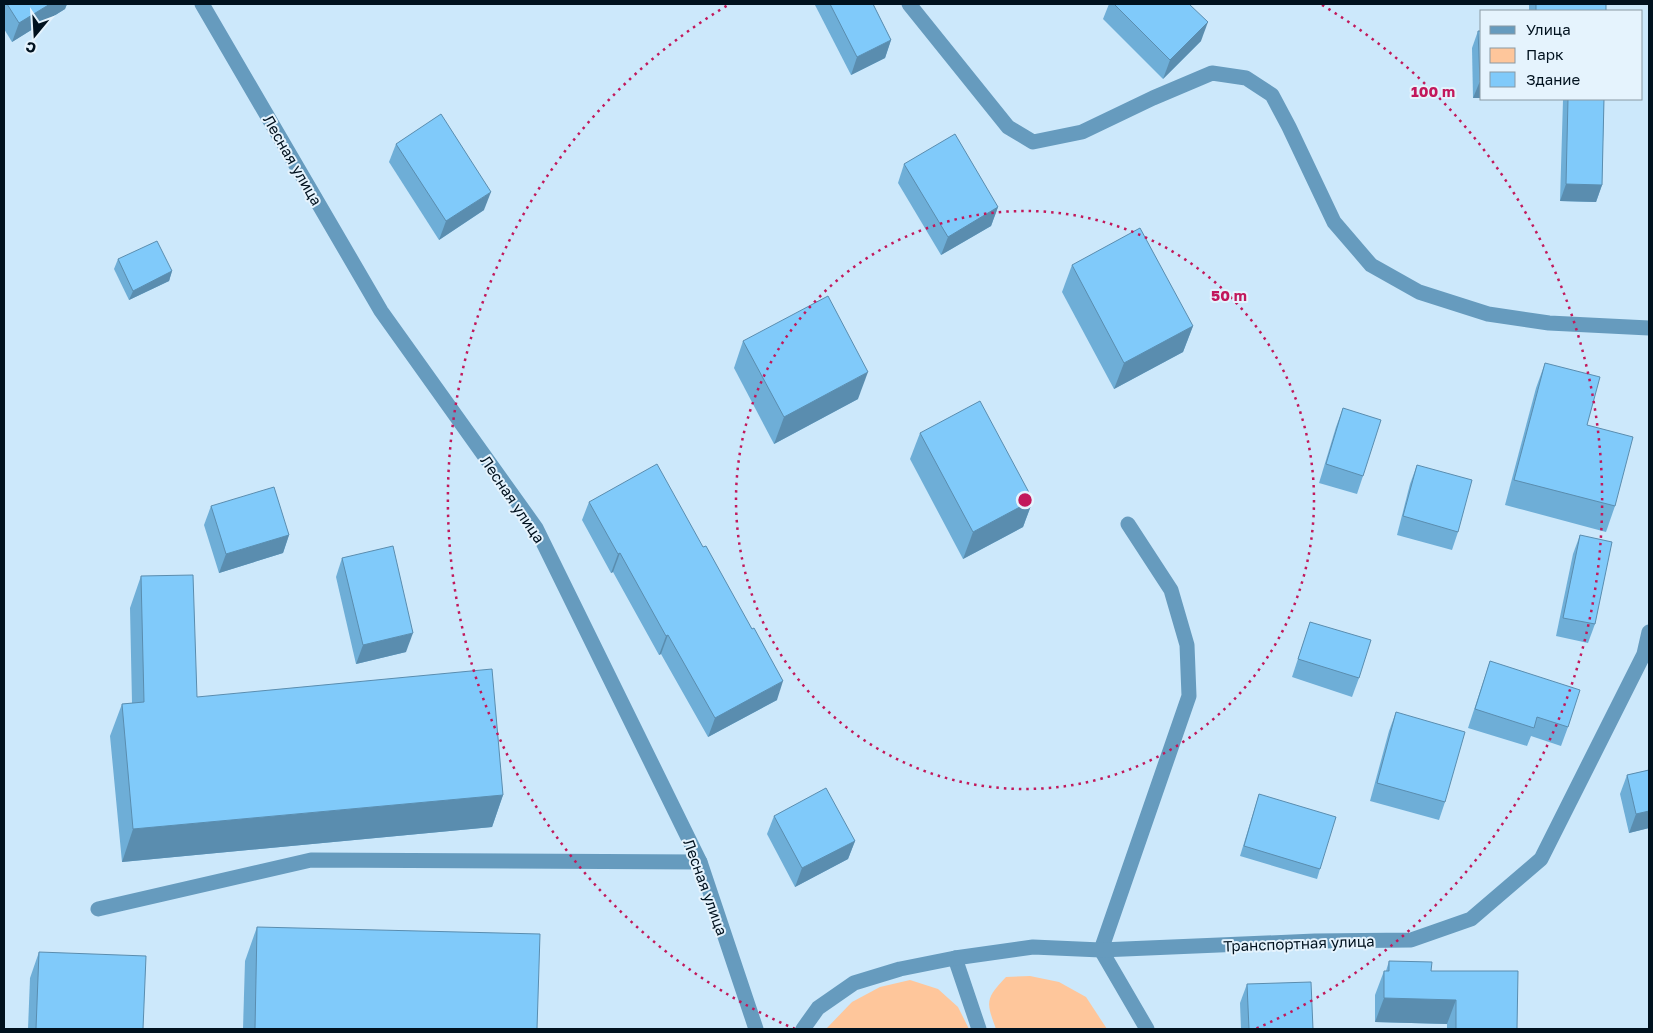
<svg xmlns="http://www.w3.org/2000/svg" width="1653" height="1033" font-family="'Golos Text',sans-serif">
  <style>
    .green { fill: #fec69b }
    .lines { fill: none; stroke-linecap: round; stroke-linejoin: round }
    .lane { stroke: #669bbe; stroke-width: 15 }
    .street { stroke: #669bbe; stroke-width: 15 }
    .wall { fill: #6eaed7 }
    .shaded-wall { fill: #5a8daf }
    .building { fill: #80cafa; stroke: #5a8daf }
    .ring { fill: none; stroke: #c2185b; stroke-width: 2.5; stroke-dasharray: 2.5 5 }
    .labels { text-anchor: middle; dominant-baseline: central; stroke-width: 4; stroke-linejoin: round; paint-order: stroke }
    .street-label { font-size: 15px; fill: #00111e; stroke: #e5f3fd }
    .centre { fill: #c2185b; stroke: #e5f3fd; stroke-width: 2.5 }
    .ring-label { font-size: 15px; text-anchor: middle; font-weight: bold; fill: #c2185b; stroke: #e5f3fd; stroke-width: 4; stroke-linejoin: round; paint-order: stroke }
  </style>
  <rect width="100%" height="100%" fill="#cce8fb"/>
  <g class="green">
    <path d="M1030,976l29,6 27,15 21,32h-111c-10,-27 -11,-30 10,-52z"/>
    <path d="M910,980l28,9 20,18 11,22h-143l26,-27 28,-15z"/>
  </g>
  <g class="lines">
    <g class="lane">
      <path d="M909,4l99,123 25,15 49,-10 71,-34 59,-25 34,5 26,17 17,32 45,95 37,43 48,27 69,22 61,9 100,5"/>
      <path d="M98,909l213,-49 389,2"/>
      <path d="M1101,950l46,79"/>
      <path d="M955,958l24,71"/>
    </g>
    <g class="street">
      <path d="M202,4l179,307 155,217 164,334 56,167"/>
      <path d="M1101,950l88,-254 -2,-51 -16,-55 -43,-66"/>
      <path d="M803,1029l15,-21 36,-25 46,-14 55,-11 78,-11 68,3 214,-9 96,-1 60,-21 70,-60 103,-205 5,-22"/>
    </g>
  </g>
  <g class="wall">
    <path d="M4,4h63l-2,5 -53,33 -8,-13z"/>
    <path d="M815,4h58l18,36 -6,18 -34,17 -36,-70z"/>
    <path d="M1109,4h80l12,37 -38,38 -60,-60z"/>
    <rect x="1529" y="4" width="77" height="7"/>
    <path d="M1478,31h4v67h-9l-1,-50z"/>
    <path d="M1510,99h94l-2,86 -6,17 -36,-1 3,-101z"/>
    <path d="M396,144l88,66 -45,30 -50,-78z"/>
    <path d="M904,164l94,43 -7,19 -50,29 -43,-72z"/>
    <path d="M118,259l54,12 -3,10 -40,19 -15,-31z"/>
    <path d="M1072,265l121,61 -10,26 -69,37 -52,-97z"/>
    <path d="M743,341l115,58 -84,45 -40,-76z"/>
    <path d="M1545,363l42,62 28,81 -9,26 -101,-27 31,-117z"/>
    <path d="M1343,408l20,68 -6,18 -38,-11 17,-56z"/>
    <path d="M920,433l113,67 -10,27 -60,32 -53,-100z"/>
    <path d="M1417,465l41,67 -6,18 -55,-15 13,-51z"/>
    <path d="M589,502l188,198 -69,37 -47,-83 -2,1 -46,-83 -2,1 -29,-53z"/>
    <path d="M211,506l78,29 -6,18 -64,20 -15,-48z"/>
    <path d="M1580,535l15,89 -7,19 -32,-7 17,-82z"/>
    <path d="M342,558l64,94 -50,12 -20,-87z"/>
    <path d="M141,576l56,121 306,98 -11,32 -370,35 -12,-126 12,-32 10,-1 -2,-95z"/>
    <path d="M1310,622l49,56 -7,19 -60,-20z"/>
    <path d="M1490,661l78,66 -7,19 -30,-10 -4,10 -59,-18z"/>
    <path d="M1396,712l49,90 -6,18 -69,-19 19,-70z"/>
    <path d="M1649,770v58l-20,5 -9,-39 7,-19z"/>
    <path d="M1259,794l61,75 -3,10 -77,-23z"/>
    <path d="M774,816l81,25 -7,18 -53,28 -28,-53z"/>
    <path d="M257,927l280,102h-294l2,-68z"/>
    <path d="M39,952l104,77h-115l2,-51z"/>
    <path d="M1389,961l42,10 86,58h-70v-5l-72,-2v-27l9,-24h2z"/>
    <path d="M1247,984l66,45h-72l-1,-26z"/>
  </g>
  <g class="shaded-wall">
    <path d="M50,4h17l-2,5 -53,33 7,-19z"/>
    <path d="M1208,22l-7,19 -38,38 7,-19z"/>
    <path d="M891,40l-6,18 -34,17 6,-18z"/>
    <path d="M1480,81h2v17h-9z"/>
    <path d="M1510,99h53v1z"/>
    <path d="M1566,184l36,1 -6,17 -36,-1z"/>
    <path d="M491,192l-7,18 -45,30 7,-19z"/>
    <path d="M998,207l-7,19 -50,29 7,-18z"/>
    <path d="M172,271l-3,10 -40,19 4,-9z"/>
    <path d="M1193,326l-10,26 -69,37 10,-26z"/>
    <path d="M868,372l-10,27 -84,45 10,-27z"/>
    <path d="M1033,500l-10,27 -60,32 10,-27z"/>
    <path d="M289,535l-6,18 -64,20 7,-19z"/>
    <path d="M620,553l-7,19 -2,1 7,-19z"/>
    <path d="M413,633l-7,19 -50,12 7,-19z"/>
    <path d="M668,635l-7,19 -2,1 7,-19z"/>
    <path d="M783,681l-6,19 -69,37 7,-19z"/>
    <path d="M503,795l-11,32 -370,35 11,-33z"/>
    <path d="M1649,811v17l-20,5 7,-19z"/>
    <path d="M855,841l-7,18 -53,28 7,-19z"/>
    <path d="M1384,998l72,2 -9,24 -72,-2z"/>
  </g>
  <g class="building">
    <path d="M7,4h43l-31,19z"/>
    <path d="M830,4h43l18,36 -34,17z"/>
    <path d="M1114,4h75l19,18 -38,38z"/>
    <rect x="1536" y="4" width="70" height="7"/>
    <path d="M1478,31h4v50h-2z"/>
    <path d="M1568,99h36l-2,86 -36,-1z"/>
    <path d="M441,114l50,78 -45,29 -50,-77z"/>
    <path d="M955,134l43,73 -50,30 -44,-73z"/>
    <path d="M1140,228l53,98 -69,37 -52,-98z"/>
    <path d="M157,241l15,30 -39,20 -15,-32z"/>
    <path d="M828,296l40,76 -84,45 -41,-76z"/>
    <path d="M1545,363l55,14 -13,48 46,12 -18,69 -101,-26z"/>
    <path d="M980,401l53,99 -60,32 -53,-99z"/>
    <path d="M1343,408l38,12 -18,56 -37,-12z"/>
    <path d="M657,464l46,83 3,-1 46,83 2,-1 29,53 -68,37 -47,-83 -2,1 -46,-83 -2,1 -29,-52z"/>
    <path d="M1417,465l55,15 -14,52 -55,-16z"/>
    <path d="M274,487l15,48 -63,19 -15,-48z"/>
    <path d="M1580,535l32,7 -17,82 -32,-6z"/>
    <path d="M393,546l20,87 -50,12 -21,-87z"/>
    <path d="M193,575l4,122 295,-28 11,126 -370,34 -11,-125 22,-2 -3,-126z"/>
    <path d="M1310,622l61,18 -12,38 -61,-19z"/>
    <path d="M1490,661l90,29 -12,37 -31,-10 -3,11 -59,-19z"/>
    <path d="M1396,712l69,20 -20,70 -68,-19z"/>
    <path d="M1649,770v41l-13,3 -9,-39z"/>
    <path d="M826,788l29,53 -53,27 -28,-52z"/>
    <path d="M1259,794l77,23 -16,52 -76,-23z"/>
    <path d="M257,927l283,7 -3,95h-282z"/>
    <path d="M39,952l107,4 -3,73h-107z"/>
    <path d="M1389,961l43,1 -1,9h87l-1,58h-61v-29l-72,-2v-27h5z"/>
    <path d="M1311,982l2,47h-64l-2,-45z"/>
  </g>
  <g class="ring">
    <circle cx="1025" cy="500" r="289"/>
    <path d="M795 1029A577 577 0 0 1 728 5M1322 5A577 577 0 0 1 1255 1029"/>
  </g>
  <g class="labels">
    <g class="street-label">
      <text transform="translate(293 160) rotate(60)">Лесная улица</text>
      <text transform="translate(513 499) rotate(56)">Лесная улица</text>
      <text transform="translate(706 887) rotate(70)">Лесная улица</text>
      <text transform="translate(1299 943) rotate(-2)">Транспортная улица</text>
    </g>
  </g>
  <circle cx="1025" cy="500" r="8" class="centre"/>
  <g class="ring-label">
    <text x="1433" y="97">100 m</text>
    <text x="1229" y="301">50 m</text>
  </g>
  <rect width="1653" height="1033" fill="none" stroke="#00111e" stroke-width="10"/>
  <rect x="1480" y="10" width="162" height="90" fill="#e5f3fd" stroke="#8999a4"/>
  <rect x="1490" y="26" width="25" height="8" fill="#669bbe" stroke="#8999a4"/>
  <text x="1526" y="35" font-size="15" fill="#00111e">Улица</text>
  <rect x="1490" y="48" width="25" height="15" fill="#fec69b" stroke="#8999a4"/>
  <text x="1526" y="60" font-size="15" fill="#00111e">Парк</text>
  <rect x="1490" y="72" width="25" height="15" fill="#80cafa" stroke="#8999a4"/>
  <text x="1526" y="85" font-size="15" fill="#00111e">Здание</text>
  <g transform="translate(35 35) rotate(198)" stroke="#e5f3fd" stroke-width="4" paint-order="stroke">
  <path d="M0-4L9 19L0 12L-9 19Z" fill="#00111e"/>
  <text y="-8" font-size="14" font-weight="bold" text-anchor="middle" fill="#00111e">С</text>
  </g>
</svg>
